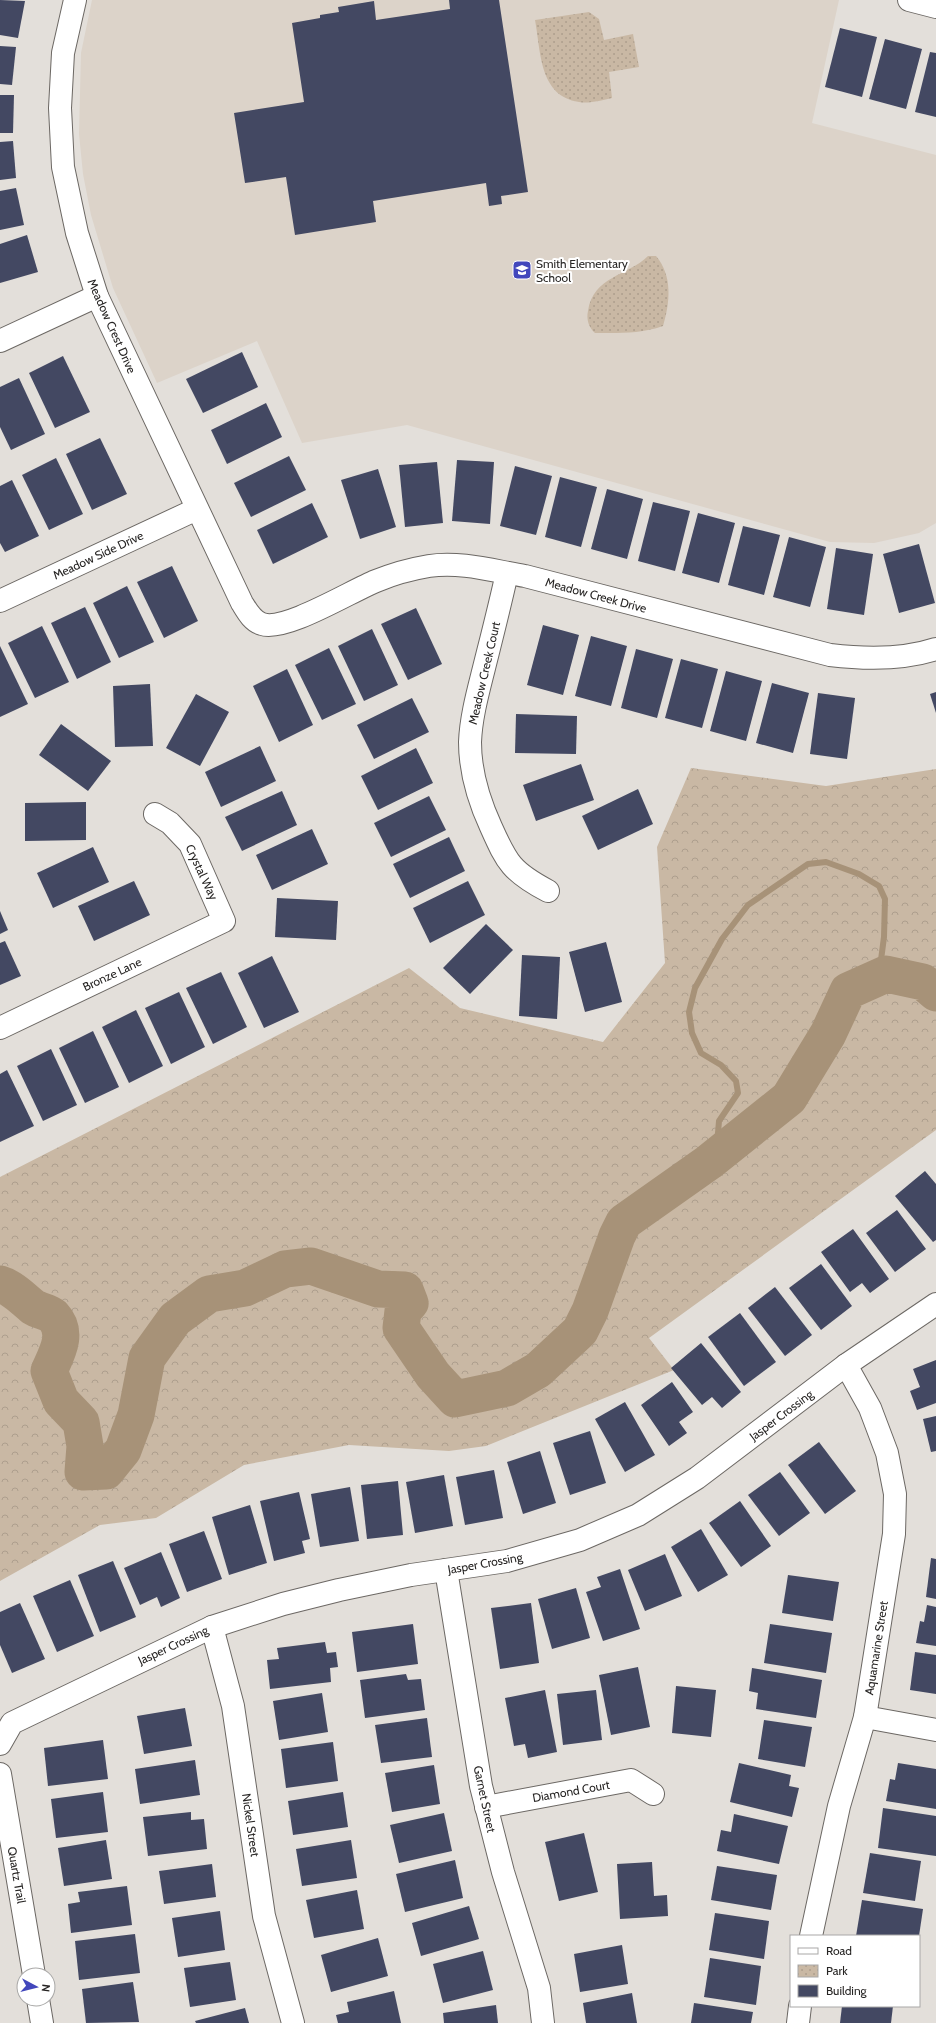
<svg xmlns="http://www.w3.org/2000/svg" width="936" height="2023" font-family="Cabin,sans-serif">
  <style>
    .built { fill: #dcd3c9 }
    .forest { fill: url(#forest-crowns) }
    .park { fill: url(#park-dots) }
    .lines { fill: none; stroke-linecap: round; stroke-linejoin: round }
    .stream { stroke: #a79278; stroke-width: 6 }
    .river { stroke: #a79278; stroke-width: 37 }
    .building { fill: #434862 }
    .street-casing { stroke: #6c6864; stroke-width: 24 }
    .street { stroke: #fff; stroke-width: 22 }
    .labels { text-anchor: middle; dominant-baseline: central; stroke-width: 4; stroke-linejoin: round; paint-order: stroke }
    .poi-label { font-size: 12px; fill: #272524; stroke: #fff; text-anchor: start }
    .street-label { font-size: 12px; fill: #272524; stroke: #fff }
  </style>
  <defs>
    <pattern id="forest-crowns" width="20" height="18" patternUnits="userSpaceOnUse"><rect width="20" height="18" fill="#c9b8a4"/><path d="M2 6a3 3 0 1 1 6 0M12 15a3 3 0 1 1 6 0" fill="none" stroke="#ad9e8d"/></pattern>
    <pattern id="park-dots" width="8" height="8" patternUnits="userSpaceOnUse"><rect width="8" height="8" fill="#c9b8a4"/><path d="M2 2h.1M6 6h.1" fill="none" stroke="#ad9e8d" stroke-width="1.8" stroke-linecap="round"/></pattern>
  </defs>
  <rect width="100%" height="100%" fill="#e3dfda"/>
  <path class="built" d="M92,0h747l-27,123 124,32v368l-17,10 -45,10 -44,-1 -423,-117 -105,18 -45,-102 -100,42 -44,-95 -22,-73 -8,-41 -4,-40 2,-81z"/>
  <path class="forest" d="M691,768l135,18 110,-17v361l-287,208 25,32 -188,76 -37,5 -100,-6 -105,20 -88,53 -56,7 -100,56v-404l409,-209 51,40 143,34 62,-79 -8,-116z"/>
  <g class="park">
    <path d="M589,12l10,7 5,21 29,-6 6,33 -30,5 3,26c-10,2 -23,6 -33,4 -40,-6 -38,-50 -44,-82z"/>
    <path d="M648,256h8c17,20 14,47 7,70 -23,8 -44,7 -68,7 -6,-5 -9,-14 -7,-22 5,-35 40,-35 60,-55z"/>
  </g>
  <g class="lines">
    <path class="stream" d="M716,1157l3,-36 19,-28 -2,-12 -15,-16 -20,-12 -9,-20 -3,-21 6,-24 27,-49 26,-34 60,-41 18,-2 33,12 20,12 6,13 -1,38 -3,23 5,14"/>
    <path class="river" d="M0,1284c13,4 23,15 33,23 6,4 15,5 20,9 16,17 4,37 -4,55l12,30 20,21 4,24 -2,26 23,-1 17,-21 13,-35 11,-57 28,-39 34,-25 36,-6 40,-19 26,-3 67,23 27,1 5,13 -7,8 -2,17 32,47 22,24 52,-11 31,-18 42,-39 10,-20 27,-75 7,-14 85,-60 80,-64 39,-64 20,-43 38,-17 37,8 13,11"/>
  </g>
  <g class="building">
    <path d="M0,0l25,1 -7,37 -18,-3z"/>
    <path d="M449,0h50l29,192 -27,4 1,8 -13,2 -3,-23 -113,18 3,21 -81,13 -9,-58 -41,6 -11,-70 70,-11 -12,-79 28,-5v-3l19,-3 -1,-5 36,-6 2,19 74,-11z"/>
    <path d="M840,28l37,9 -15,60 -37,-10z"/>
    <path d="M885,39l37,10 -16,60 -37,-10z"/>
    <path d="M0,46l16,1 -4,38 -12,-1z"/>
    <path d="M930,52l6,1v64l-21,-5z"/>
    <path d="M0,95h14l-1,38h-13z"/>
    <path d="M13,141l3,37 -16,2v-38z"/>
    <path d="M16,188l8,37 -24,5v-39z"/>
    <path d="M27,235l11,37 -38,11v-39z"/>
    <path d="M242,352l16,35 -55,26 -17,-34z"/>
    <path d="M63,356l27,56 -35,16 -26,-55z"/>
    <path d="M19,378l26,56 -34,16 -11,-23v-40z"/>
    <path d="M266,403l16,34 -55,27 -16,-34z"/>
    <path d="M100,438l27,56 -35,16 -26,-56z"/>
    <path d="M289,456l17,34 -55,27 -17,-34z"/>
    <path d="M56,458l27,56 -34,16 -27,-55z"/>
    <path d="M457,460l37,2 -4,62 -38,-3z"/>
    <path d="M437,462l6,61 -38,4 -6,-62z"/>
    <path d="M515,466l37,10 -16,59 -36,-9z"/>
    <path d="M378,469l18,58 -36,12 -19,-59z"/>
    <path d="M560,477l37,10 -16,60 -36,-10z"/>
    <path d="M12,480l27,56 -34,16 -5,-9v-57z"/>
    <path d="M607,489l36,10 -16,60 -36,-10z"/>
    <path d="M653,502l37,9 -15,60 -37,-10z"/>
    <path d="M312,503l16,34 -55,27 -16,-34z"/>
    <path d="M698,513l37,10 -16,60 -37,-10z"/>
    <path d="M743,526l37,9 -16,60 -36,-10z"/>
    <path d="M789,537l37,10 -16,60 -37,-10z"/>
    <path d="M919,544l16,59 -36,10 -16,-59z"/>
    <path d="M836,548l37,6 -9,61 -37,-6z"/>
    <path d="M172,566l26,55 -34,17 -27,-56z"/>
    <path d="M127,586l27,56 -35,16 -26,-55z"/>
    <path d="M85,607l26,55 -34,17 -26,-56z"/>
    <path d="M416,608l26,56 -34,16 -27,-56z"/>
    <path d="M543,625l36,10 -16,60 -36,-10z"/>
    <path d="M42,626l27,56 -34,16 -27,-55z"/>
    <path d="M372,629l26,56 -34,16 -26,-55z"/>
    <path d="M591,636l36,10 -16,60 -36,-10z"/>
    <path d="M0,646l28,58 -28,13z"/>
    <path d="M329,648l27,56 -34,16 -27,-55z"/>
    <path d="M636,649l37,10 -16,59 -36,-10z"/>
    <path d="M681,659l37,10 -16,59 -37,-10z"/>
    <path d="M287,669l26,56 -34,17 -26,-56z"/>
    <path d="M726,671l36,10 -16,60 -36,-10z"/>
    <path d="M772,683l37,10 -16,60 -37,-10z"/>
    <path d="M150,684l3,62 -38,1 -2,-61z"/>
    <path d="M936,692v21l-6,-19z"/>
    <path d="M818,693l37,5 -8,61 -37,-5z"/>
    <path d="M196,694l33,18 -29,54 -34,-18z"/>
    <path d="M412,698l17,34 -55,27 -17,-34z"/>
    <path d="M516,714l61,2 -1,38 -61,-1z"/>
    <path d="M61,724l50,37 -23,30 -49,-36z"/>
    <path d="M260,746l16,35 -55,26 -16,-35z"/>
    <path d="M416,748l17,35 -55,27 -17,-34z"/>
    <path d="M581,764l13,36 -58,21 -13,-36z"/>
    <path d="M638,789l15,35 -55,26 -16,-34z"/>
    <path d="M282,791l15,34 -55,26 -17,-34z"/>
    <path d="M429,796l17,34 -55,27 -17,-34z"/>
    <path d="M86,802v38l-61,1v-38z"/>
    <path d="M312,829l16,35 -56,26 -16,-35z"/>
    <path d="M449,837l16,34 -55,27 -17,-34z"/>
    <path d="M93,847l16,35 -56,26 -16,-35z"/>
    <path d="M134,881l16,34 -56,26 -16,-35z"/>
    <path d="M468,881l17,34 -55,28 -17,-35z"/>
    <path d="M277,898l61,3 -2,39 -61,-3z"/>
    <path d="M0,911l8,19 -8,4z"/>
    <path d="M486,924l27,26 -43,44 -27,-26z"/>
    <path d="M5,941l16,35 -21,9v-42z"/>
    <path d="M606,942l16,60 -37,10 -16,-60z"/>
    <path d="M522,955l38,2 -3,62 -38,-3z"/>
    <path d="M272,956l27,56 -35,16 -26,-55z"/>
    <path d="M221,972l26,55 -34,17 -27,-56z"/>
    <path d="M179,992l26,55 -34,17 -26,-56z"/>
    <path d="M136,1010l27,56 -34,17 -27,-56z"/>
    <path d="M93,1031l26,56 -34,16 -26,-55z"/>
    <path d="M51,1049l26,56 -34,16 -26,-55z"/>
    <path d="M7,1070l27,56 -34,16v-68z"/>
    <path d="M925,1171l11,13v56l-3,2 -38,-46z"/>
    <path d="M897,1210l29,39 -31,23 -29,-39z"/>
    <path d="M853,1229l36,50 -19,14 -8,-10 -12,9 -29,-40z"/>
    <path d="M821,1264l31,42 -31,24 -32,-42z"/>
    <path d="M775,1287l37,48 -27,21 -37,-48z"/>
    <path d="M740,1313l36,49 -32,24 -36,-49z"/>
    <path d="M701,1343l40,49 -19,16 -10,-11 -10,8 -31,-37z"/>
    <path d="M936,1360v43l-19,7 -7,-19 10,-4 -7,-18z"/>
    <path d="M672,1382l21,30 -14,10 8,11 -18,13 -28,-41z"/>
    <path d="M625,1402l30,53 -30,17 -30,-53z"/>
    <path d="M936,1416v35l-5,1 -8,-33z"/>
    <path d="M590,1431l16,52 -36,12 -17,-52z"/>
    <path d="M819,1442l37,49 -31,23 -37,-49z"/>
    <path d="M540,1451l16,52 -33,11 -16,-52z"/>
    <path d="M494,1470l9,48 -38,7 -9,-48z"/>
    <path d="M780,1472l30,41 -31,23 -31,-41z"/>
    <path d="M444,1475l9,51 -38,7 -9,-51z"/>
    <path d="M398,1481l5,54 -36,4 -6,-54z"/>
    <path d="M350,1487l9,54 -39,6 -9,-53z"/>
    <path d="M299,1492l11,47 -8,2 3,12 -31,8 -14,-60z"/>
    <path d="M740,1501l31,45 -30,21 -32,-44z"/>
    <path d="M250,1505l17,58 -38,12 -17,-58z"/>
    <path d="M701,1529l27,46 -30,17 -27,-45z"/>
    <path d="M204,1531l18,48 -35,13 -18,-48z"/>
    <path d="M161,1552l19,46 -19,9 -4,-10 -17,8 -16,-37z"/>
    <path d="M665,1554l17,42 -37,15 -17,-41z"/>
    <path d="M931,1558l5,1v40l-10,-2z"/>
    <path d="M113,1561l23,56 -36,15 -22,-57z"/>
    <path d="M620,1569l20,60 -37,12 -17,-49 15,-5 -4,-10z"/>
    <path d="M788,1575l51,7 -6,39 -51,-8z"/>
    <path d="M70,1580l24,56 -37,16 -24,-56z"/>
    <path d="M576,1588l14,50 -38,11 -14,-50z"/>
    <path d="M20,1603l25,56 -33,14 -12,-28v-33z"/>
    <path d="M531,1603l8,60 -39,6 -9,-61z"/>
    <path d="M927,1605l9,2v39l-20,-3 4,-22 4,1z"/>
    <path d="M413,1624l5,40 -61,8 -5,-40z"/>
    <path d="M770,1624l62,9 -6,40 -62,-10z"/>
    <path d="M325,1642l2,11 9,-1 2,15 -8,1 1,14 -61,7 -3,-29 12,-1 -2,-11z"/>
    <path d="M915,1652l21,3v39l-26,-4z"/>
    <path d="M638,1667l12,60 -39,8 -12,-60z"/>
    <path d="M752,1668l70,12 -6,38 -60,-9 2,-16 -9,-2z"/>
    <path d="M406,1674l2,6 13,-1 4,31 -60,8 -5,-38z"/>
    <path d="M676,1686l40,4 -5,47 -39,-4z"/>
    <path d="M545,1690l12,62 -29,6 -3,-14 -11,2 -9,-48z"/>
    <path d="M596,1690l6,50 -39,5 -6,-51z"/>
    <path d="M322,1693l6,39 -49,8 -6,-39z"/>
    <path d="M185,1708l7,38 -48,8 -7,-38z"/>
    <path d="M427,1718l5,39 -51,6 -6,-38z"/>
    <path d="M764,1720l48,7 -7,40 -47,-8z"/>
    <path d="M103,1740l5,39 -60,7 -4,-38z"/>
    <path d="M333,1742l5,39 -52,7 -5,-39z"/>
    <path d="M195,1760l5,35 -60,9 -5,-35z"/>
    <path d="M739,1763l52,12 -2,11 10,2 -7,29 -62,-15z"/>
    <path d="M898,1763l38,6v40l-50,-8 4,-22 5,1z"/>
    <path d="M434,1765l6,39 -48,8 -7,-39z"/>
    <path d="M103,1792l5,40 -52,6 -5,-39z"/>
    <path d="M343,1792l5,35 -55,8 -5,-34z"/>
    <path d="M883,1808l53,8v40l-58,-8z"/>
    <path d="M191,1812v8l13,-1 3,30 -59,7 -5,-39z"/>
    <path d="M444,1813l8,38 -53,12 -9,-38z"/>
    <path d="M734,1814l54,12 -9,38 -62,-13 4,-21 10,2z"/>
    <path d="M584,1833l14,59 -39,9 -14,-59z"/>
    <path d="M106,1840l6,39 -48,7 -6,-38z"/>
    <path d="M351,1840l6,38 -55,8 -6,-37z"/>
    <path d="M870,1853l51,8 -6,40 -52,-8z"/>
    <path d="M455,1860l8,38 -58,14 -9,-38z"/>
    <path d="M652,1862l2,34 13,-1 1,21 -48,3 -3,-55z"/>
    <path d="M212,1864l4,33 -52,7 -5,-33z"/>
    <path d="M717,1866l60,9 -6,35 -60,-10z"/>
    <path d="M127,1886l5,39 -61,8 -3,-29 12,-2 -2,-10z"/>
    <path d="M357,1890l7,39 -50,9 -8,-38z"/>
    <path d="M862,1900l61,9 -4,27h-63z"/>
    <path d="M469,1906l10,33 -58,17 -9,-33z"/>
    <path d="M220,1911l5,39 -47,7 -6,-39z"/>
    <path d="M715,1913l54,8 -5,38 -55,-9z"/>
    <path d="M135,1934l5,39 -61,7 -4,-39z"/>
    <path d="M378,1938l10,38 -57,16 -10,-37z"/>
    <path d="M622,1945l6,39 -48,8 -6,-38z"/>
    <path d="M483,1951l10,39 -50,13 -10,-39z"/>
    <path d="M710,1958l51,8 -5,39 -52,-8z"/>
    <path d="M230,1962l6,38 -46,7 -6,-39z"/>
    <path d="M133,1982l6,40 -53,1 -4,-34z"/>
    <path d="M394,1991l7,32h-63l-2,-8 13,-3 -2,-10z"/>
    <path d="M632,1993l5,30h-51l-3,-20z"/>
    <path d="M694,2003l59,9 -2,11h-60z"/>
    <path d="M496,2005l2,18h-54l-1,-10z"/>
    <path d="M842,2006h51l-2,17h-51z"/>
    <path d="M245,2008l4,15h-53l-1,-2z"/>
  </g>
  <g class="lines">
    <defs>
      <g id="street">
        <path d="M75,0l-12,53 -3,55 3,59 14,66 20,63 145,307c5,8 10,18 20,21 23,8 89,-33 114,-43 17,-7 35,-12 53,-15 31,-5 65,5 96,10l305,79c34,4 73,5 106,-6"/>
        <path d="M909,0l27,7"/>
        <path d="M0,341l97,-45"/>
        <path d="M507,573c-7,32 -15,63 -23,95 -6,24 -13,49 -14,74 0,29 9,59 21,85 16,36 21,45 57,64"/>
        <path d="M0,601l197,-92"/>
        <path d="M0,1028l224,-107 -34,-77 -20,-21 -15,-9"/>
        <path d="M446,1570l35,216 22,86 36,116 4,35"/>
        <path d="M212,1627l21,79 31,210 29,107"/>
        <path d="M865,1717l71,13"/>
        <path d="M0,1744l12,-21 200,-96 71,-23 56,-14 72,-15 96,-14 73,-21 58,-25 59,-37 149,-113 90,-61"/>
        <path d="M0,1774l34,201"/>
        <path d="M486,1807l145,-27 22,14"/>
        <path d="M811,1936l28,-130 26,-89 29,-183 1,-40 -8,-41 -17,-45 -24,-43"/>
        <path d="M38,1999l4,24"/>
        <path d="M798,2023l2,-17"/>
      </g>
    </defs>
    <use href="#street" class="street-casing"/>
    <use href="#street" class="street"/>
  </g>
  <defs>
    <symbol id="school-square" viewBox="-11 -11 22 22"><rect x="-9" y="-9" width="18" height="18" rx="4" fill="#4247bc" stroke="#fff"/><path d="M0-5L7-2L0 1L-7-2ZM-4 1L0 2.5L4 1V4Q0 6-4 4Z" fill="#fff"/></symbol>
  </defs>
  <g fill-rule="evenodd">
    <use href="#school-square" x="511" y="259" width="22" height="22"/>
  </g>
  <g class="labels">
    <g class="poi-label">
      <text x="536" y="263">Smith Elementary<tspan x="536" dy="14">School</tspan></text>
    </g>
    <g class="street-label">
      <text transform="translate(112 326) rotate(66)">Meadow Crest Drive</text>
      <text transform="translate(98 555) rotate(-25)">Meadow Side Drive</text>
      <text transform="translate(596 595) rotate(15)">Meadow Creek Drive</text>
      <text transform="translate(484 673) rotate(-77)">Meadow Creek Court</text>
      <text transform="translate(202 872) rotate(65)">Crystal Way</text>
      <text transform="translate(112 974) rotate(-25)">Bronze Lane</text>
      <text transform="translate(781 1415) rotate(-37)">Jasper Crossing</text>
      <text transform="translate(485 1563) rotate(-10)">Jasper Crossing</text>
      <text transform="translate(173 1645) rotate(-25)">Jasper Crossing</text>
      <text transform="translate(876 1648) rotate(-81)">Aquamarine Street</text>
      <text transform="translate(571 1791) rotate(-10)">Diamond Court</text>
      <text transform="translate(485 1799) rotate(78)">Garnet Street</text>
      <text transform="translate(251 1825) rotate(82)">Nickel Street</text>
      <text transform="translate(17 1875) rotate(80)">Quartz Trail</text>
    </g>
  </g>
  <rect x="790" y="1935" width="130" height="72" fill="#ffffff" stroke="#a9a8a7"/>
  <rect x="798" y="1948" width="20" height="6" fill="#ffffff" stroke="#a9a8a7"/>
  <text x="826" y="1955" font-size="12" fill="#272524">Road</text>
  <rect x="798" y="1965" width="20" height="12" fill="url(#park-dots)" stroke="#a9a8a7"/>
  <text x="826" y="1975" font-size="12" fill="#272524">Park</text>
  <rect x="798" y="1985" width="20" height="12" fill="#434862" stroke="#a9a8a7"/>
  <text x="826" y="1995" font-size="12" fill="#272524">Building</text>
  <g transform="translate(36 1987) rotate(97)"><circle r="19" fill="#ffffff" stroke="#a9a8a7"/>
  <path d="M0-3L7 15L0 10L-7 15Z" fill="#4247bc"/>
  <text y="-6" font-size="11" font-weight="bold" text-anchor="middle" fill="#272524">N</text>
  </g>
</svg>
